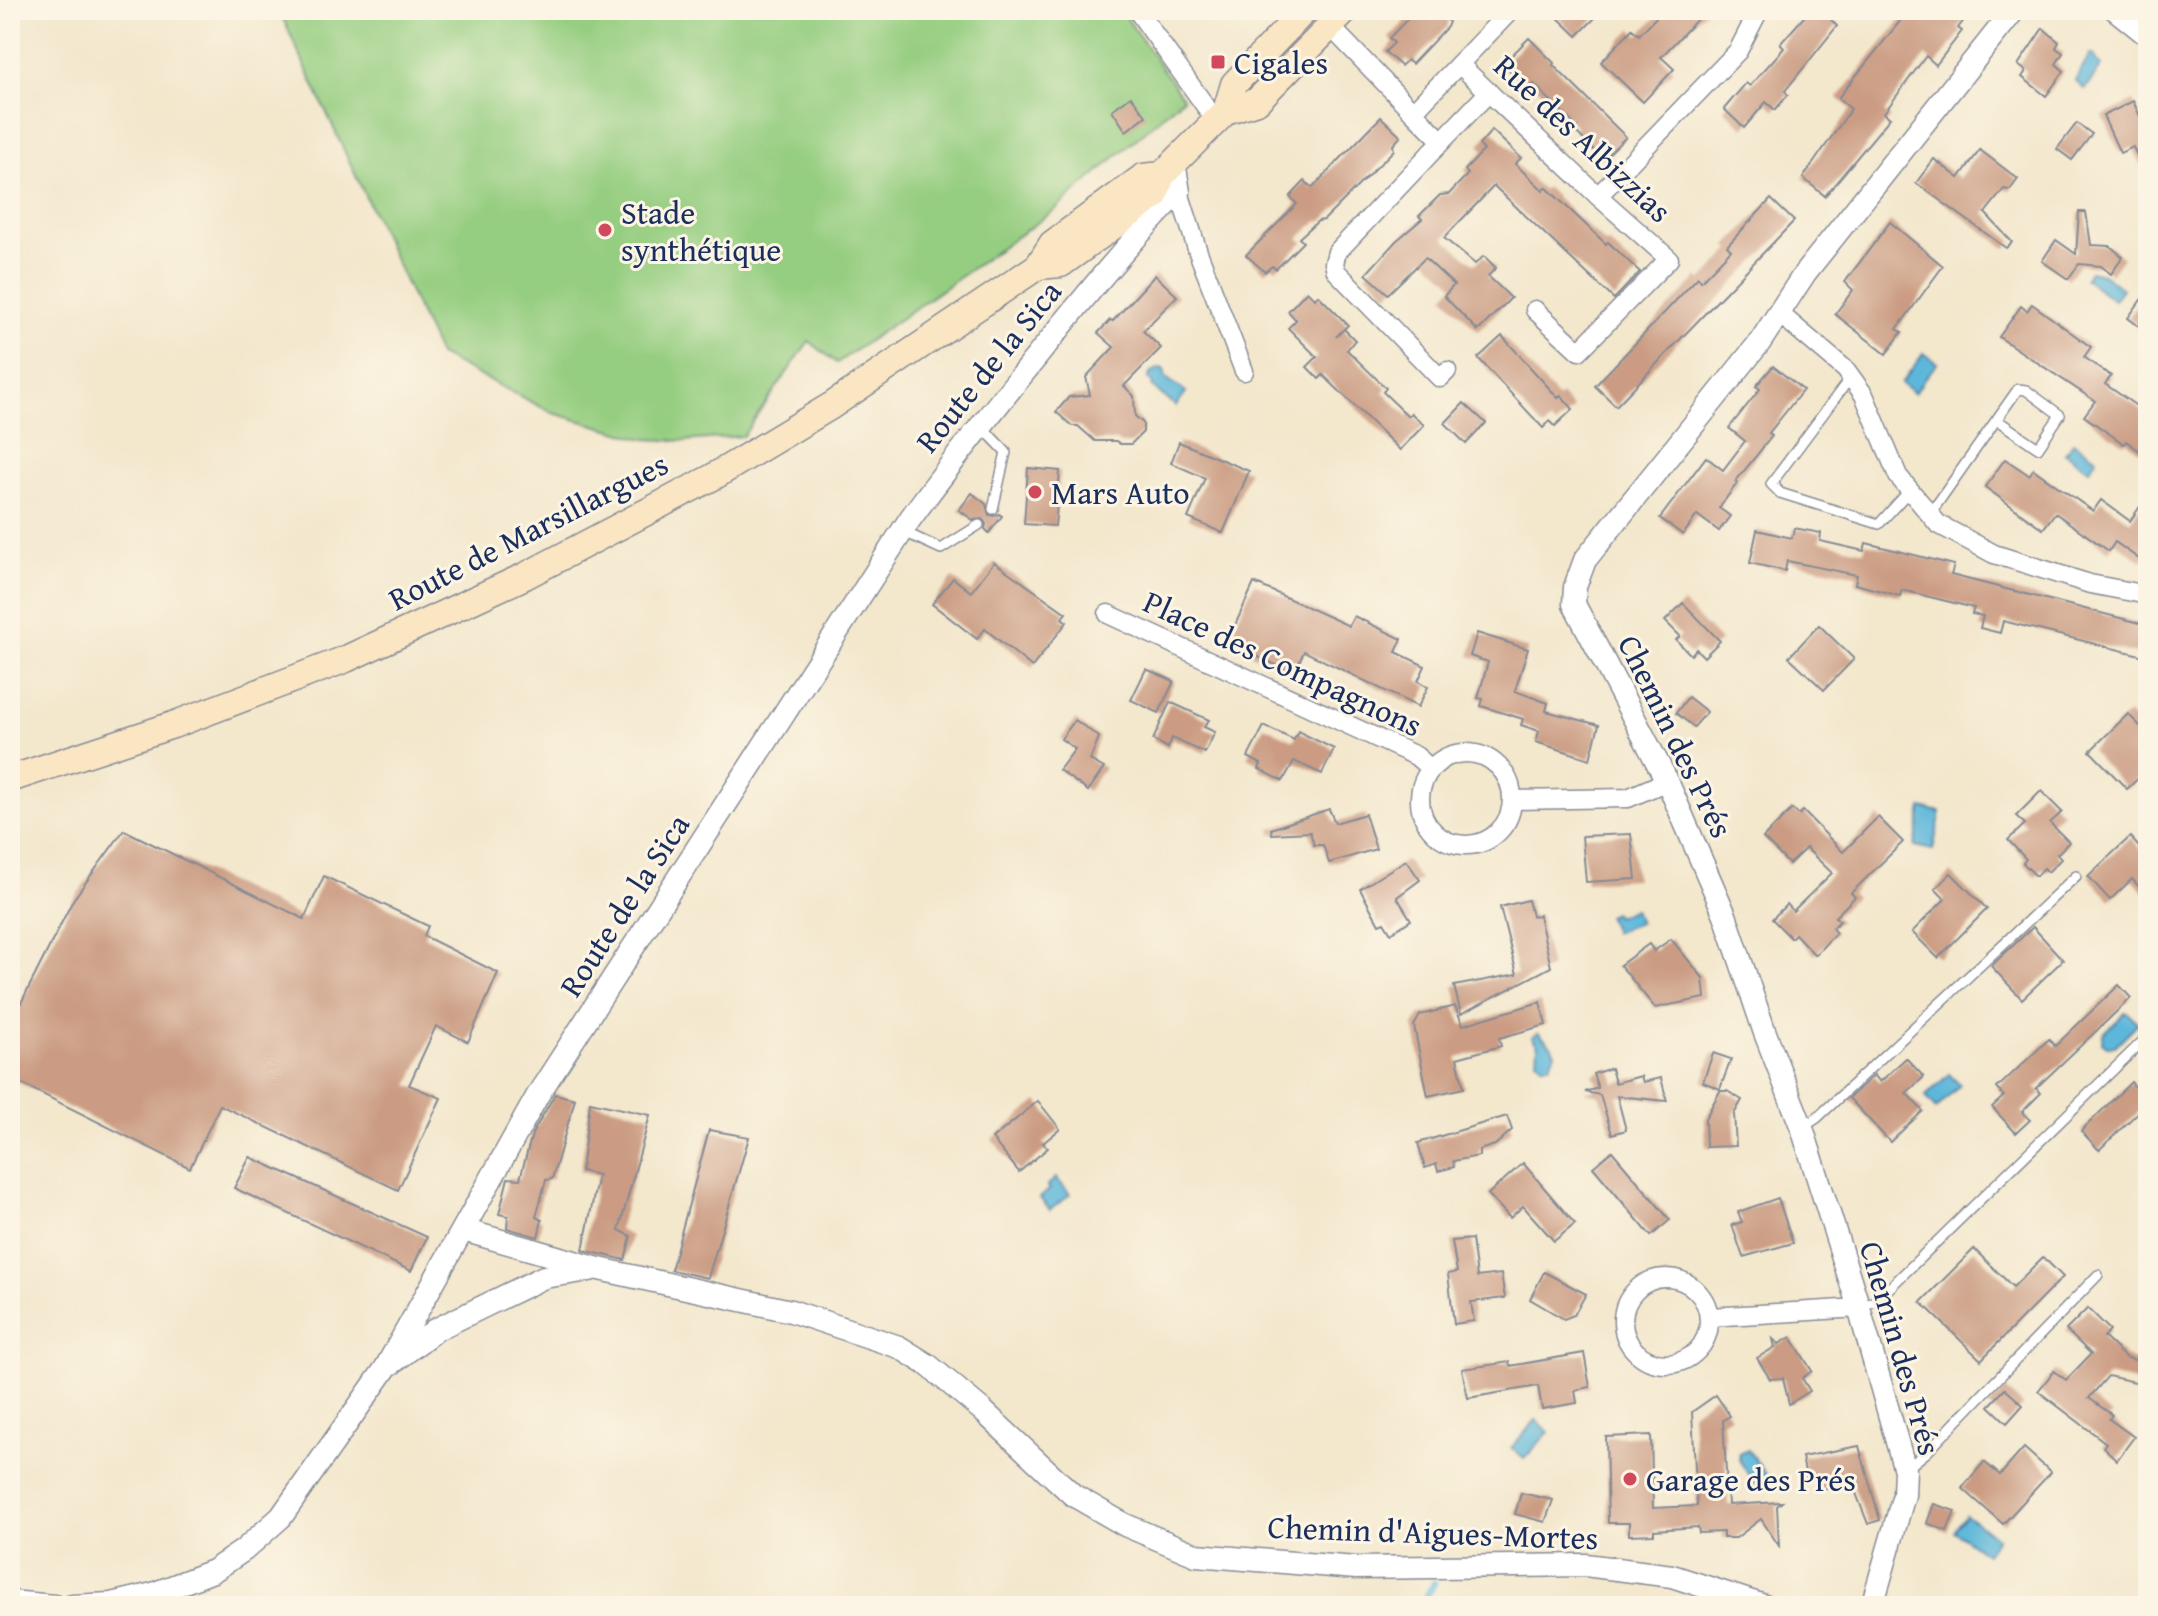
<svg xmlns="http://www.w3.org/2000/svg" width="2158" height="1616" font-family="'Gentium Book Plus',serif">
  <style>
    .green { fill: #96ce81; stroke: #587e70; stroke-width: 2 }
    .water { fill: #5db7da; stroke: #3c739c; stroke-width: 2 }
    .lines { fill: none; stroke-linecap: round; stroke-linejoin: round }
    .stream { stroke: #5db7da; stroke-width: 7 }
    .building { fill: #cb9c83 }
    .service-casing { stroke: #878b95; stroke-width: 12 }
    .minor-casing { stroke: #878b95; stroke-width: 21 }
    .tertiary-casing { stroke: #878b95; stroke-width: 25 }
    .secondary-casing { stroke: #878b95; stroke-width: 29 }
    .service { stroke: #fff; stroke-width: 9 }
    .minor { stroke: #fff; stroke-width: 18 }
    .tertiary { stroke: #fff; stroke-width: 22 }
    .secondary { stroke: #fbe6c4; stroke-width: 26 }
    .poi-dot { fill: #d1495b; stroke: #fcf5e5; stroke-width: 3 }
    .labels { text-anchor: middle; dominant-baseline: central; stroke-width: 6; stroke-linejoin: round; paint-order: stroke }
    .poi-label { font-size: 32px; fill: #1b2f5e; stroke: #fcf5e5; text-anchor: start }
    .street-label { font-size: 32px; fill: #1b2f5e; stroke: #fcf5e5 }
  </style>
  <rect width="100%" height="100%" fill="#fcf5e5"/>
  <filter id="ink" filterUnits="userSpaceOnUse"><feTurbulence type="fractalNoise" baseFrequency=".0125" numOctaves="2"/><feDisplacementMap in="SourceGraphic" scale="16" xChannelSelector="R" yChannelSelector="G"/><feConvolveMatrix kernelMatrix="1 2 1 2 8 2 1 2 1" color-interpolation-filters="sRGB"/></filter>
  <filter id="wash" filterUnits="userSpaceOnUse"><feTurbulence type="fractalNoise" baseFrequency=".006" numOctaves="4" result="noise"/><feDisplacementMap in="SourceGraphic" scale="32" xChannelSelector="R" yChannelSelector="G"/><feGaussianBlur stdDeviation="1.8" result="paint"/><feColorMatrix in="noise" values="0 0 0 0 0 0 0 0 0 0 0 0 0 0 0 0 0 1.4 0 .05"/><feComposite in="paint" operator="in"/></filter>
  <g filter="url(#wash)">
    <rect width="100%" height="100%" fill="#f3e7cc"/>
    <path class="green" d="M279,10h842l62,88 -128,112 -218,153 -28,-22 -66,95 -58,5 -41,-2 -91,-26 -114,-58z"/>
    <g class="water">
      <path d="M2090,54l4,1 2,6 6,5 -17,23 -10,-8z"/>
      <path d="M2090,271l13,3 19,15 -8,11 -29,-21z"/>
      <path d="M1924,353l13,10 -23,30 -13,-10z"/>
      <path d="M1160,368l4,1 2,9 20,14 -10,14 -24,-19 1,-4 -5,-4 3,-7z"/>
      <path d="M2073,442l24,16 -8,12 -24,-17z"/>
      <path d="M1922,808l19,4 -8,38 -18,-4z"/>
      <path d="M1634,909l5,14 -25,9 -7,-16 7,-3 2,4z"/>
      <path d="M2126,1012l12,11 -23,23h-8l-5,-4 1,-8z"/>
      <path d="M1538,1033l13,12 4,7 -5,13h-8l-5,-5 1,-14 -6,-9z"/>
      <path d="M1949,1074l11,11 -24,24 -11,-12z"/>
      <path d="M1056,1178l14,16 -20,16 -10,-12 10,-9 -3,-3z"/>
      <path d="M1536,1420l13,12 -25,27 -13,-11z"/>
      <path d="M1748,1450l20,27 -13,8 -16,-25v-6z"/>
      <path d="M1966,1515l31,23 -11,16 -32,-23z"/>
    </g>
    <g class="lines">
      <path class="stream" d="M1421,1606l13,-23"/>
    </g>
    <g id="blocks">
      <g class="building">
        <path d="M1416,10h20l13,12 -2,5 -35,37 -5,-4 -6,6 -16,-14 9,-9 -5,-5z"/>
        <path d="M1550,10h53l-26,26z"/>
        <path d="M1663,10h43l-45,47 13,12 -31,33 -42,-40 31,-33 7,6z"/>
        <path d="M1810,10h12l15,16 -52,65 3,4 -13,15 -9,-8 -22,26 -20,-19 22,-26 4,3 34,-38 -4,-4z"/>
        <path d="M1909,10h63l-14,18 4,3 -26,34 -10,-9 -42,57 6,5 -65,78 -22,-18 48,-69 -13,-11z"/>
        <path d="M2043,28l16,14 -3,6 7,5 -7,11 8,7 -18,25 -24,-19 4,-6 -8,-6z"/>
        <path d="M1529,38l25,25 -1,2 73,72 -23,22 -29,-29 3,-3 -43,-43 -6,5 -25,-25z"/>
        <path d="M1131,96l15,20 -20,15 -14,-21z"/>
        <path d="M2133,101l15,33v46l-15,-33 -13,6 -17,-37z"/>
        <path d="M1381,117l20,19 -8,9 1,5 -70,70 -6,1 -19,17 4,4 -27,27 -4,-3 -7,6 -19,-17 51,-51 -7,-7 15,-16 7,7z"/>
        <path d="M2077,123l15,11 -20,26 -15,-11z"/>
        <path d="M1492,130l29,28 -6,6 28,26 3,-3 60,57 2,-2 32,30 -26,27 -120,-113 -50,52 31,26 9,-8 12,12 -8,8 23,22 -33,33 -34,-35 10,-11 -29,-27 -37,36 -22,-20 30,-33 26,-22 -3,-3 21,-21 9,-1 19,-20 -3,-4 19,-20 -5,-5z"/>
        <path d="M1980,150l38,29 -8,11 -6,-1 -19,24 27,29 -6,6 -90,-65 18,-24 25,19z"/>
        <path d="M1771,199l23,22 -178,185 -21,-20 103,-109 3,4 30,-31 -4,-4z"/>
        <path d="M2079,212h7l5,33 19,1 13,11 -12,17 -10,-8 -22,-2 -11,15 -26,-18 14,-21 20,14z"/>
        <path d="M1890,222l53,44 -46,63 5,3 -16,22 -51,-40 18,-24 -8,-8z"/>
        <path d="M1155,275l22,21 -34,35 18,17 -37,38 10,10 1,20 8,7v9l-12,12h-11l-4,-3h-21l-17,-15h-6l-16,-14 13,-15 21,-2 -4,-18 28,-30 -16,-14 12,-13 3,1z"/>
        <path d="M2148,290v43l-20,-15z"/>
        <path d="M1307,291l8,8 3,-4 30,30 -12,12 8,-8 11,11 -8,10 39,38 -3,4 25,24 3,-3 13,12 -24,25 -77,-75 -4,4 -12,-12 10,-10 -29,-29 8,-8 -8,-9z"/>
        <path d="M2032,304l59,43 -7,10 27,19 -6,8 43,30v28l-7,10 -15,-11 -2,3 -40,-28 11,-15 -96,-64 22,-31 6,5z"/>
        <path d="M1502,336l56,62 3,-3 12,14 -18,17 -5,-5 -7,7 -65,-70z"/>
        <path d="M1773,366l30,24 -34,43 3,3 -36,45 2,1 -19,26 11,8 -11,15 -22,-16 -14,20 -23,-17 46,-61 17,13 22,-29 -16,-13 31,-39 -4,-3z"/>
        <path d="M1464,403l22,20 -20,21 -21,-21z"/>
        <path d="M1179,442l70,29 -26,62 -35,-15 17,-40 -34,-15z"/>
        <path d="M2005,459l24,16 4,-6 60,42 8,-11 29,21 18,-26v57l-6,9 -27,-19 -6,9 -54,-38 -12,16 -58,-42z"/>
        <path d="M1028,468l32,3 -5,55 -31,-2z"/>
        <path d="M972,493l14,11 3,11 5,1 5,-2 3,2 -13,17 -4,-4 1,-5 -3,-5 -10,1 -14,-10z"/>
        <path d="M1794,528l27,5 -1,8 44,10 2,-8 88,22 -3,10 197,50v32l-145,-36 -3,12 -20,-5 3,-12 -11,-2 2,-6 -72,-18 -2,6 -45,-12 2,-9 -70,-14 -2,10 -35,-8 7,-33 35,8z"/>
        <path d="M994,562l72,51 -4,5 5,4 -35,45 -47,-38 -8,10 -45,-35 21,-26 18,14z"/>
        <path d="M1254,583l95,43 5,-10 48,23 -6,13 29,14 -7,15 10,6 -10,20 -114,-56 -10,22 -67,-30z"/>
        <path d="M1683,603l37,38 -16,16 -8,-8 -5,6 -15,-15 4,-4 -15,-15z"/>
        <path d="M1819,625l35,34 -30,31 -35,-33z"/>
        <path d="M1477,633l51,16 -13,42 33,12 -2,8 53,14 -9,34 -54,-17 3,-11 -18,-6 2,-6 -42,-13 2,-7 -5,-1 10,-36 -18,-6z"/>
        <path d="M1146,669l28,12 -15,32 -28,-13z"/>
        <path d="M1688,697l19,15 -13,15 -18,-14z"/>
        <path d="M1170,702l39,18 -5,7 11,5 -10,21 -33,-15 -4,10 -15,-8z"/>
        <path d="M2128,714l20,20v35l-21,20 -37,-38z"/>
        <path d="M1075,720l24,17 -9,23 14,8 -16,23 -29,-21 16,-21 -14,-10z"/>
        <path d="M1264,726l30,14 4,-9 36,18 -12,25 -28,-13 -11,20 -24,-12 2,-5 -13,-7z"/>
        <path d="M2041,791l21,21 -12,11 19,19 -12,12 4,5 -13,13 -4,-4 -8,8 -13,-13 3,-4 -18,-19 17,-16 -9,-8z"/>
        <path d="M1329,809l6,14 30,-9 11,35 -47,14 -6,-18h-9l-4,-13 -38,2 -1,-5z"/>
        <path d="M1792,809l7,6 4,-4 40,41 35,-35 25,25 -52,51 4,4 -20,20 5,4 -8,7 4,5 -21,22 -20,-21 -4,4 -19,-19 15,-15 6,7 39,-38 -26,-25 -17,16 -26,-26z"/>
        <path d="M124,830l180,89 20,-43 104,50 -4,10 74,37 -30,69 -32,-16 -27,59 32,13 -43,92 -178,-85 -30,63 -180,-90v-48l5,-15 58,-115z"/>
        <path d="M1631,834l5,45 -50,3 -4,-46z"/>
        <path d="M2130,837l18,20v39l-16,-17 -22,21 -22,-24z"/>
        <path d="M1406,860l14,20 -23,17 14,23 -20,13 -7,-11 -5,2 -19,-35z"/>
        <path d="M1951,873l36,36 -49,49 -26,-26 33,-33 -10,-10z"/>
        <path d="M1528,900l4,16 7,-1 12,52 -90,47 -7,-28 63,-12 -17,-67z"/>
        <path d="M2033,927l30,33 -41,39 -31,-33z"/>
        <path d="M1671,939l32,39 2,20 -50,10 -35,-43 29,-21 5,7z"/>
        <path d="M2119,985l12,13 -95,90 5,5 -19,19 8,8 -14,13 -24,-26 12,-11 -7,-8 52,-49 6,7z"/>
        <path d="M1540,1002l6,23 -47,13 2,8 -44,12 7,30 -36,8 -14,-70 6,-11 35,-9 8,19z"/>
        <path d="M1713,1053l18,6 -11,30 -17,-7z"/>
        <path d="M1906,1058l18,19 -18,16 17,18 -33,31 -41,-44 25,-23 6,7z"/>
        <path d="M1611,1068l4,15 26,-7 2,6 18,-4 6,23 -50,-5 9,34 -14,4 -12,-39 -15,-3 13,-4 -5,-14z"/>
        <path d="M2131,1082l17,21 -49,47 -18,-19z"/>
        <path d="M1720,1091h7l15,9 -8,14 2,32 -30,1 -1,-28z"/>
        <path d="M555,1094l20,5 -23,80 -6,1 -10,37 6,3 -4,17 -31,-9 1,-12 -9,-2 9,-36 12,1 12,-45z"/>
        <path d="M1038,1101l22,28 -17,14 5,5 -29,24 -27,-33z"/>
        <path d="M590,1102l60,13 -31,115 12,6 -6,24 -42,-10 15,-75 -17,-4z"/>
        <path d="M1507,1116l5,14 -17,15 -16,5v6l-26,5 1,6 -16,4 -2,-7 -11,4 -7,-25z"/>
        <path d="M709,1130l40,7 -41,141 -37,-8z"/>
        <path d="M1612,1151l58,69 -19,16 -58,-69z"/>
        <path d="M250,1157l177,80 -16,34 -177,-83z"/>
        <path d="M1523,1163l52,61 -21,17 -31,-35 -13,12 -22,-24z"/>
        <path d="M1778,1198l15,45 -50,14 -11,-32 10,-3 -4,-10z"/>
        <path d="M1472,1239l5,38 24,-3 4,24 -34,4 3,19 -20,3 -6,-50 9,-2 -5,-31z"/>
        <path d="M1974,1249l39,38 30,-30 20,20 -82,83 -60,-58z"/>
        <path d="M1544,1272l42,22 -12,21 -10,4 -34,-20z"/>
        <path d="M2088,1308l22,22 -6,7 21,20 19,6 -4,20 -32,-7 -19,22 23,17 -3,4 25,18 -17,23 -14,-13 3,-4 -68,-52 16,-20 12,9 25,-26 -25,-24z"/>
        <path d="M1791,1337l21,34 -10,7 8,13 -21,13 -6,-26 -13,1 -13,-21 18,-11 -2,-8 6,5z"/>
        <path d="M1584,1353l6,34 -15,3 2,13 -35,6 -4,-23 -70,12 -6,-29 47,-7 1,4z"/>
        <path d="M2005,1389l18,16 -16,18 -18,-17z"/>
        <path d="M1716,1395l14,21 -7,4 5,85 54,-3 -5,4 2,40 -18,-27 -25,19h-13v-6l-24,1 -1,-6 -44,3v4l-25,1v-12h-21l-2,-86 45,-2 2,73 44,-2 -5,-94z"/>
        <path d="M1859,1446l21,74 -12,4 -16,-41 -35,7 -4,-15 -7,2 -4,-20z"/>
        <path d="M2024,1448l27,24 -48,52 -41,-36 22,-26 16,13z"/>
        <path d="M1521,1493l32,7 -8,22 -30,-8z"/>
        <path d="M1934,1504l21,7 -8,20 -20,-8z"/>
      </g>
    </g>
  </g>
  <g filter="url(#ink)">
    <use href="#blocks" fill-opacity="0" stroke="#878b95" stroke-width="2"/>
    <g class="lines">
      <defs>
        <g id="service">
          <path d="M1850,378l-79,106 9,9 99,31 30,-33"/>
          <path d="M982,427l24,25 -13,57"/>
          <path d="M1930,514l88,-125 8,1 34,25 -22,33 -41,-28"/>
          <path d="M902,531l39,18 38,-24"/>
          <path d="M1802,1128l15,-10 259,-242"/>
          <path d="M1860,1307l17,-7 271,-264"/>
          <path d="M1906,1469l21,-17 171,-177"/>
        </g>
        <g id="minor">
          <path d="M1137,10l79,111"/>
          <path d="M2113,10l35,28"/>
          <path d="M1330,26l83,86 98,-102"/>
          <path d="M1459,64l139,132 71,63 -90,92 -44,-41"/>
          <path d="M1413,112l29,29 -105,111 -3,11 2,8 104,107 7,-7"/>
          <path d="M1442,141l47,-49"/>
          <path d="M1179,192l19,60 46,119"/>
          <path d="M1598,196l140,-145 21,-41"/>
          <path d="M1780,314l66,56 18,25 34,81 40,48 56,30 96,30 58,11"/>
          <path d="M1108,614l308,142 15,13"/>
          <circle cx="1466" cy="799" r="46"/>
          <path d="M1513,800l115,-2 39,-17"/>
          <circle cx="1666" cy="1321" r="43"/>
          <path d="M1709,1317l150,-9"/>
        </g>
        <g id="tertiary">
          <path d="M463,1230l136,39 192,42 108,36 29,18 54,45 91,85 52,30 71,30 160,13 229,-3 87,11 92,30"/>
          <path d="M392,1363l43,-33 109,-53 46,-7"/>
          <path d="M10,1602l44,4"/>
          <path d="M72,1606l39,-2 42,-10 60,-23 31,-21 37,-33 104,-148 154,-276 371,-574c41,-57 84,-110 128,-164 45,-56 90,-112 141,-163l-5,-30"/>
          <path d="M1872,1606l32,-111 1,-25 -46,-162 -57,-180 -37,-95 -40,-118 -58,-134 -93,-177 1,-17 10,-27 175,-218 45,-69 209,-263"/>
        </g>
        <g id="secondary">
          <path d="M1226,111l8,-27 71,-74"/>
          <path d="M1038,266l23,-2 94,-68 7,-21 64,-64 31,-10 89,-91"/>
          <path d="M10,779l163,-54 173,-66 179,-83 188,-99 118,-71 207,-140 14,-22 91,-67 19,-2"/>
        </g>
      </defs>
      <use href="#service" class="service-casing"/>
      <use href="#minor" class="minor-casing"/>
      <use href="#tertiary" class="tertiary-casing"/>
      <use href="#secondary" class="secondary-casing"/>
      <use href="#service" class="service"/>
      <use href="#minor" class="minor"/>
      <use href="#tertiary" class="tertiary"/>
      <use href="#secondary" class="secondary"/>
    </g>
  </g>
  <g class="poi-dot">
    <rect x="1210" y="54" width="16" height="16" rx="4"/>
    <circle cx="605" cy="230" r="8"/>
    <circle cx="1035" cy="492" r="8"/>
    <circle cx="1630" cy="1479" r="8"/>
  </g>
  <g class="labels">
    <g class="poi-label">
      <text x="1234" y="62">Cigales</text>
      <text x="621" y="212">Stade<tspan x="621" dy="37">synthétique</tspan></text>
      <text x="1051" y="492">Mars Auto</text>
      <text x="1646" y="1479">Garage des Prés</text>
    </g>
    <g class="street-label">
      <text transform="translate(1583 138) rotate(43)">Rue des Albizzias</text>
      <text transform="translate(988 366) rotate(-51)">Route de la Sica</text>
      <text transform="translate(528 531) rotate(-27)">Route de Marsillargues</text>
      <text transform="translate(1283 663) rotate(25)">Place des Compagnons</text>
      <text transform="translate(1676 736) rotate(64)">Chemin des Prés</text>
      <text transform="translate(624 905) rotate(-57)">Route de la Sica</text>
      <text transform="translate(1901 1348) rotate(74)">Chemin des Prés</text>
      <text transform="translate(1433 1532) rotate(2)">Chemin d'Aigues-Mortes</text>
    </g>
  </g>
  <rect width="2158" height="1616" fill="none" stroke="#fcf5e5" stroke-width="40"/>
</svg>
